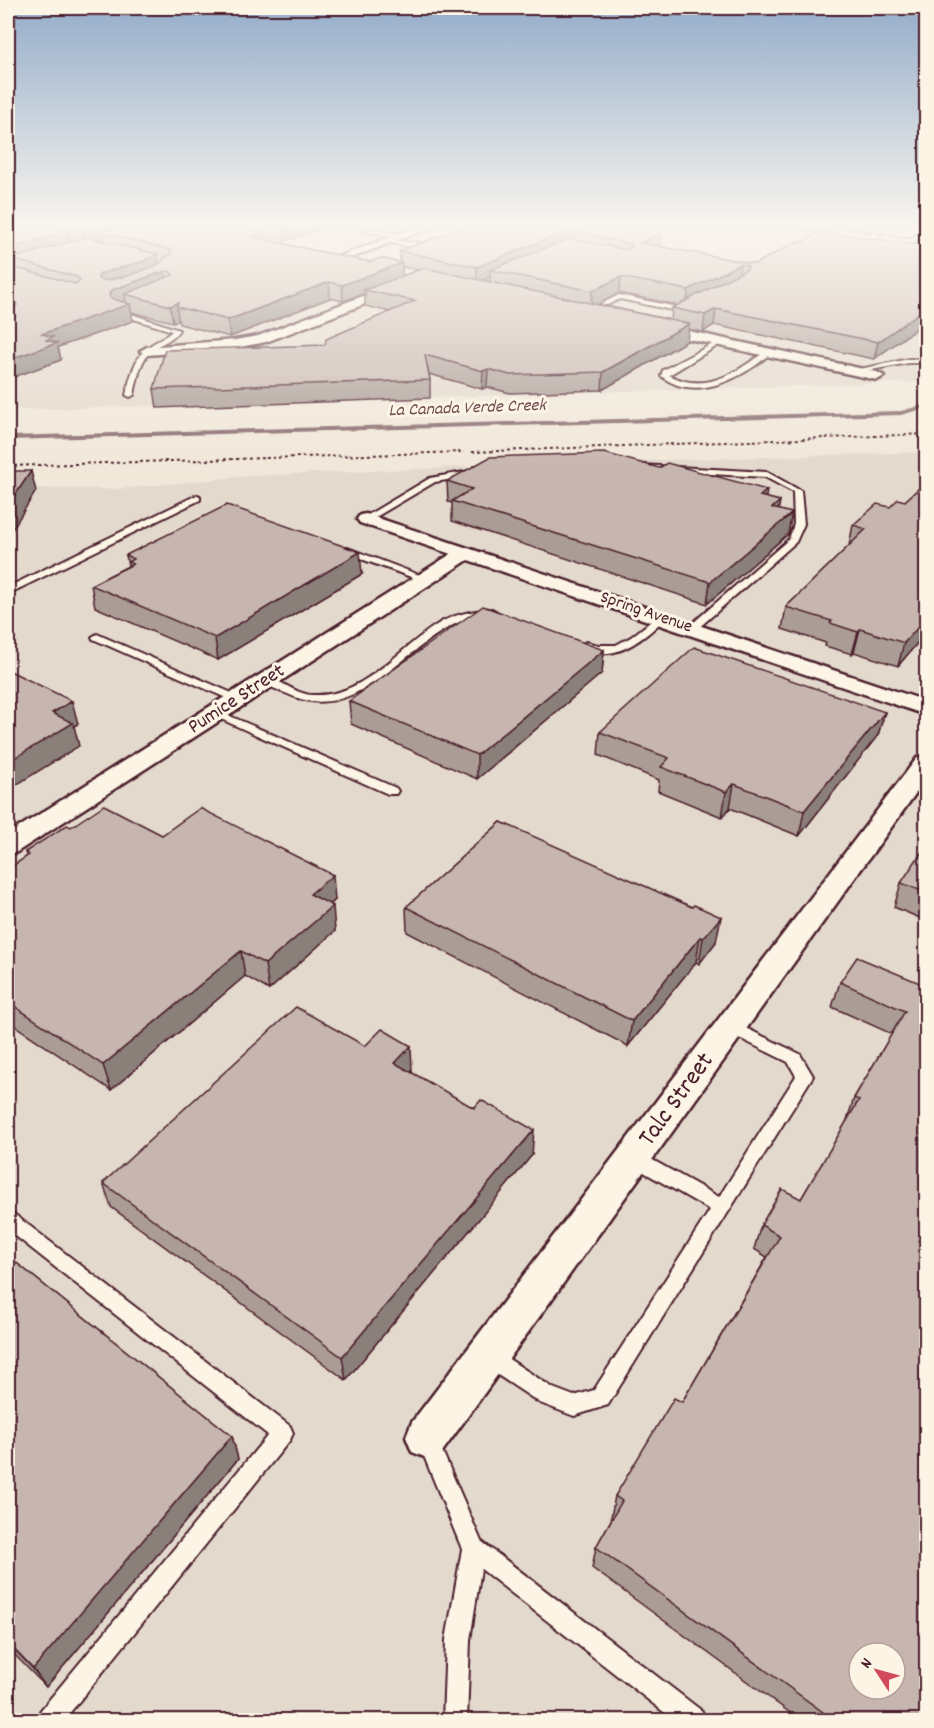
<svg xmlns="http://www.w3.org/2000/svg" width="934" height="1728" font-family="Dekko,sans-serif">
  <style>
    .built { fill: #e4d9cd; fill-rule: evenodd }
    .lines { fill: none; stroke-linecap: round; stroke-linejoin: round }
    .stream { fill: #8b6d6f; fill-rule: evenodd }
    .service-casing { stroke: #4a1f2b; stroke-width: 4 }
    .minor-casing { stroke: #4a1f2b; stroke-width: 5 }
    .path { stroke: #4a1f2b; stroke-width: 2; stroke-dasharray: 3 3; stroke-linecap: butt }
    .service { fill: #fcf5e5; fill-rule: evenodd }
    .minor { fill: #fcf5e5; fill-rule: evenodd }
    .wall { fill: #ab9d96; stroke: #4a1f2b; stroke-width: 1.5; fill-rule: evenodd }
    .shaded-wall { fill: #8b7f7a; stroke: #4a1f2b; stroke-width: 1.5 }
    .building { fill: #c7b6af; stroke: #4a1f2b; stroke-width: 1.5; fill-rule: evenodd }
    .labels { text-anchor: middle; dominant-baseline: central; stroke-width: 6; stroke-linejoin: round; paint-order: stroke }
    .far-water-label { font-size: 18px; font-style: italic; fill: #704c53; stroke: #fcf5e5 }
    .far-street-label { font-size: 18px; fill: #4a1f2b; stroke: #fcf5e5 }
    .street-label { font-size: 21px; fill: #4a1f2b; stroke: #fcf5e5 }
    .near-street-label { font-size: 26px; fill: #4a1f2b; stroke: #fcf5e5 }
  </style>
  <rect width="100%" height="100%" fill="#f1e8da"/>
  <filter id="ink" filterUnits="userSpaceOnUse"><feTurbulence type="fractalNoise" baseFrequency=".0167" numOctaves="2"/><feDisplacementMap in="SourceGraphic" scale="12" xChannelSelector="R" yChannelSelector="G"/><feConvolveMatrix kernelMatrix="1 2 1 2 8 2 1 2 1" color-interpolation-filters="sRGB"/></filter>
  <g filter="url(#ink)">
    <g class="built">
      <path d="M8,226h918v156l-918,28z"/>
      <path d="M926,452v1268h-918v-1232l108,1 133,-13 313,-13zM859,1653h36v36h-36z"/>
    </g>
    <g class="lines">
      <path class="stream" d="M926,404v4l-25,7 -893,25v-4l893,-25z"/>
      <defs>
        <g id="service">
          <path d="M882,226h6l-15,12h-4v-2z"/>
          <path d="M363,228l36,6 3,2 -3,2 -38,-7z"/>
          <path d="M926,229v4l-17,11 -5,-1z"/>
          <path d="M388,239c13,3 34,3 45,7l-11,3 -36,-7z"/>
          <path d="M619,295l67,14 3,2 -3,2 -66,-14 -30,14 -5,-1z"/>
          <path d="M116,309l63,21c-7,11 -17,12 -27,20 -12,10 -15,30 -18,45l-4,2 -4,-2c4,-16 8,-37 22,-48 8,-6 17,-9 24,-16l-57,-18z"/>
          <path d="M720,340l2,3 -53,32c37,19 66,-2 97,-24l6,1c-28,26 -77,51 -111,24l2,-6z"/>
          <path d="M909,359h17v4h-17l-55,10 -4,-2z"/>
          <path d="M641,465l126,7 34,19 3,33 -8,18 -101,89 -4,1 -5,-3 103,-90 5,-15 -1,-32 -28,-15 -127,-7v-4z"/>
          <path d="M475,470l4,3 -1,2 -43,7 -66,39 -8,-2 69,-41z"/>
          <path d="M197,495l3,1v4l-192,94v-7z"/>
          <path d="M342,548h6l82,31 -2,2h-6l-80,-29z"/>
          <path d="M492,609l5,3 -1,2c-16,4 -30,4 -45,12 -50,26 -97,98 -161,69 -9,-4 -22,-8 -29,-15l6,-3 4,1c13,5 28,17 42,17 52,3 89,-51 130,-74 16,-8 31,-10 49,-12z"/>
          <path d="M659,615l5,3 -1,2c-20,20 -54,47 -82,25l5,-3 12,3h18l15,-8z"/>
          <path d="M97,634l144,63 2,2 -6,3 -4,-1 -140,-62 -1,-2z"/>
          <path d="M216,710l180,78 2,3 -2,3h-8l-176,-79 -2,-2 2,-2z"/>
          <path d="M731,1021l69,33 13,22 -205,329 -34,11 -34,-13 -59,-39 -3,-7 3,-7 7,-2 7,2 58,38 21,8 20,-6 116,-180 -82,-47 -3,-5 3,-5 6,-2 6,2 79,44 77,-121 -8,-14 -63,-31 -2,-4 2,-4z"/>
          <path d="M8,1212l6,2 276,212 3,7 -3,7 -226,280h-27l3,-9 228,-276 -260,-205z"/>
          <path d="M427,1429l7,3 47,109 221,170 3,9h-31l-193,-151 -11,71 -3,80h-24l3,-80 16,-91 -45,-110 3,-7z"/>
        </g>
        <g id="minor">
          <path d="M418,226h16l-91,35h-8l-2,-2z"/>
          <path d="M801,226h27l98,17v6l-120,-20z"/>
          <path d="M400,282l4,1 2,3 -2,3 -138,53 -31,6 -88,7 -7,-4 7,-4 88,-7 23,-4z"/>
          <path d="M652,323l225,49 7,4 -7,4 -230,-50 -2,-3z"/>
          <path d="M366,514l560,187v14l-458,-155 -451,292 -9,2v-20l443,-280 -91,-31 -3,-4 3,-4z"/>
          <path d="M926,756v23l-484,673 -15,6 -15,-6 -6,-15 6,-15 505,-664z"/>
        </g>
      </defs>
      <use href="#service" class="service-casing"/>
      <use href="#minor" class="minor-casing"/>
      <g class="path">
        <path d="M472,452l454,-18"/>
        <path d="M8,466l456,-14"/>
      </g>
      <use href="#service" class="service"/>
      <use href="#minor" class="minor"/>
    </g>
    <g class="wall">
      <path d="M8,226h317v2l-40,13 -19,-4v3l104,22 30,1v-12l65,-25 197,7 -1,14 94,17 166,-19 1,-7 5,-1v84l-53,38 -160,-34 -11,7 -15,-3 -1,12 -85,49 -92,3 -23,-6 -5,2 -53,-15 1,6v18l-273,10 -3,-19 171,-44 65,-33 -25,-6v-13l-22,8 -13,-3 -100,39 -51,-13 -1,-4 -5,2 -42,-10 2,9 -75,26 3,13 -53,19v-113l5,2 -1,-4 -4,1zM103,237l1,4 -7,-2zM69,238l2,1 5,1 -7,2zM402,267l16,3 -16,6zM490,277v5l-7,-2zM619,293l59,12 -6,3 -1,12 -74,-16z"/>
      <path d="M447,481l319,17 14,3 -2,9 14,3 -4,21 -81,70 -255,-83v-18l-4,-1z"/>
      <path d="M927,481v154h-3l-26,31 -44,-14 -2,2 -27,-8 1,-3 -44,-14 4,-22 63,-61 4,-21 37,-18 15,-6z"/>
      <path d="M126,555l236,19 -144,86 -123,-53 -4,-22 37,-19z"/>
      <path d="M604,650l-2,23 -125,106 -126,-55 -2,-23z"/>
      <path d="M885,712l-7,23 -79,101 -69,-28 -8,9 -64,-26 1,-11 -61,-25 2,-23z"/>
      <path d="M501,822l215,120 -17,22 -3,-2 -68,84 -221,-114 -1,-25z"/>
      <path d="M71,827l91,8 173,65 -5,5 5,26 -66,59 -24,-14 -134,114 -103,-69v-152l18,-12 -1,-5z"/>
      <path d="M927,852v69l-33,-14 7,-24z"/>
      <path d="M840,982l87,4v734h-127l-208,-152 4,-21 16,-29 -1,-1 4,-21 67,-94 85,-145 -13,-8 7,-24 40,-26 45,-76 8,-25 38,-64 -60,-27z"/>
      <path d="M365,1046l47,25 -1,1 121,83 -186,225 -235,-173 -8,-24z"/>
      <path d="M8,1256l224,180 6,23 -192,228 -38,-39z"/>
    </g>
    <g class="shaded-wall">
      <path d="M87,226h53l-38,6 1,5 -18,5 -2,-15z"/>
      <path d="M284,226h41v2l-40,13z"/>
      <path d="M572,231v15l-82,24v7l-13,6v-16l85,-34z"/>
      <path d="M68,232l2,15 -59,12 1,5 -4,1v-16z"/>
      <path d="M265,232l2,15 -15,-10z"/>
      <path d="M662,233l-1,15 -21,-5z"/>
      <path d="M157,254l2,15 -57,21 -4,-12 1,-4z"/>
      <path d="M402,263v16l-38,11 1,3 -22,8 -1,-16z"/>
      <path d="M740,264l-2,16 -51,27 1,-17z"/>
      <path d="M165,271l2,16 -42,7 1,8 -11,4 15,-2 3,17 -75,26 3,13 -53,19v-19l34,-26 67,-40 3,-4z"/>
      <path d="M621,277l-2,16 -28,15 1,-17z"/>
      <path d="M329,282l1,16 -100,39 -2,-17z"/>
      <path d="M178,303l-1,4 1,13 -5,2 -3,-16z"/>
      <path d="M927,307v14l-53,38 4,-17z"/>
      <path d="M716,309l-2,16 -11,7 2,-17z"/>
      <path d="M689,324l-2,17 -85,49 1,-18z"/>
      <path d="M488,369l-1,18 -5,2 1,-18z"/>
      <path d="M31,471l5,20 -28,45v-30z"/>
      <path d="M767,490l-3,21 -4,-15z"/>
      <path d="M780,501l-4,21 -4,-14z"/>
      <path d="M792,513l-4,21 -81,70 3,-22z"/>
      <path d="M360,552l2,22 -144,86 -3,-22z"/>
      <path d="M927,617v10l-3,8 -26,31 6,-23z"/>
      <path d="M860,629l-6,23 -2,2 6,-22z"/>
      <path d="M604,650l-2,23 -125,106v-24z"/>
      <path d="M72,701l6,23 -4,2 5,20 -71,44v-28l44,-49z"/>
      <path d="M885,712l-7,23 -79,101 5,-25z"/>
      <path d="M734,784l-4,24 -8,9 4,-25z"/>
      <path d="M333,875l2,25 -22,19 -3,-25z"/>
      <path d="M333,906l2,25 -66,59 -4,-26z"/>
      <path d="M721,917l-5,25 -17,22 4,-26z"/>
      <path d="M700,937l-4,25 -68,84 4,-25z"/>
      <path d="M241,951l4,25 -134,114 -8,-25z"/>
      <path d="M411,1046l1,25 -16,17 -1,-25z"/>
      <path d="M534,1130l-2,25 -186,225 -4,-23z"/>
      <path d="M232,1436l6,23 -192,228 -13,-18z"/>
    </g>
    <g class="building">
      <path d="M8,226h38l22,6 -60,17z"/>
      <path d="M123,226h117l25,6 -13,5 3,1 115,24 10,-4 22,5 -60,22 -13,-3 -101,38 -51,-13 1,-4 -8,3 -45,-12 48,-19 -2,-3 -6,-1 -53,19 -3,4 1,4 20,6 -88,30 11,3 -7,3 11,3 -49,17v-52l4,1 5,-4 -1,-3 -8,-1v-35l68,18 4,-4 -3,-3 -66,-18 76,-22 70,17 -13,7 -45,13 -1,4 2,2h9l19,-4 29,-11 14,-12v-3l-69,-18z"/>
      <path d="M465,226h197v7l-22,10 115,21 43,-23 5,1 17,-11 107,15v61l-49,35 -162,-33 -11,6 -33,-7 75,-39 1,-3 -8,-2 -52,26 -67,-13 -29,14 -102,-21 76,-30 7,-1 55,11 5,-5 -61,-14 -10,2 -85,34 -77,-16z"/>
      <path d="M424,268l265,56 -86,48 -93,3 -22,-6 -5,2 -58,-16 5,25 -276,9 11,-39 160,-5 1,-6 89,-38 -51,-11z"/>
      <path d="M604,453l55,15 8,-5 100,27 -7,6 20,5 -8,7 20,5 -82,69 -258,-81 20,-12 -25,-8 43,-24z"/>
      <path d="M8,471h23l-23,35z"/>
      <path d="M927,481v136l-23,26 -44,-14 -2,3 -28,-9 2,-2 -46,-14 80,-78 -13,-4 24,-21 13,3 8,-8 7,2z"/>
      <path d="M227,505l133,47 -145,86 -124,-53 42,-21 -5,-2 6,-3 -8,-4z"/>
      <path d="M483,606l121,44 -127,105 -128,-54z"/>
      <path d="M694,647l191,65 -81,99 -70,-27 -8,8 -65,-25 8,-9 -69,-26z"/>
      <path d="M8,670l64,31 -20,12 21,10 -65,39z"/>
      <path d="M104,805l58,30 38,-27 133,67 -23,19 23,12 -68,58 -24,-13 -138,114 -95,-63v-57l2,-2 -2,-2v-72l21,-14 -4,-3 42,-27 4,2z"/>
      <path d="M501,822l191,85 2,-2 27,12 -18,21 -3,-1 -68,84 -226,-114z"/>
      <path d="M927,852v41l-26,-10 20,-30 4,2z"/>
      <path d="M857,957l70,29v734h-93l-238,-173 26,-46 -7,-5 59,-98 8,4 98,-166 -19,-11 21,-36 19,10 58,-99 -5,-2 51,-87 -65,-29zM859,1653h36v36h-36z"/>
      <path d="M296,1007l69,39 17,-17 29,17 -16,17 79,45 7,-8 53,30 -192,227 -239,-174z"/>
      <path d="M8,1256l224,180 -199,233 -25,-26z"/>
    </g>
  </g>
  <linearGradient id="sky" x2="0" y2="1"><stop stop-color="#94acca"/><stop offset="0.48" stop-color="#f9f5ee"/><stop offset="1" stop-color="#f9f5ee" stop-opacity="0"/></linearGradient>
  <rect width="934" height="468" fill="url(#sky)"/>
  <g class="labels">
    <g class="far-water-label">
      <text transform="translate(467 409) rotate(-2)">La Canada Verde Creek</text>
    </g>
    <g class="far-street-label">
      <text transform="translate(646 613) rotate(19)">Spring Avenue</text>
    </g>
    <g class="street-label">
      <text transform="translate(237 700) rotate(-33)">Pumice Street</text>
    </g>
    <g class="near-street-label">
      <text transform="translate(677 1100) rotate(-54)">Talc Street</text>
    </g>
  </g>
  <rect width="934" height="1728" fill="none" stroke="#fcf5e5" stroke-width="30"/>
  <rect x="15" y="15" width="904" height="1698" fill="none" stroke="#4a1f2b" stroke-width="2" filter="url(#ink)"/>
  <g transform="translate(877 1671) rotate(306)"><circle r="28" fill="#fcf5e5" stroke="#b59f9b" stroke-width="1.5"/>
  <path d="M0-4.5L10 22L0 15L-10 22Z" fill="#d1495b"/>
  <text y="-9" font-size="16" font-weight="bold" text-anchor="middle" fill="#4a1f2b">N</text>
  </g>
</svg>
